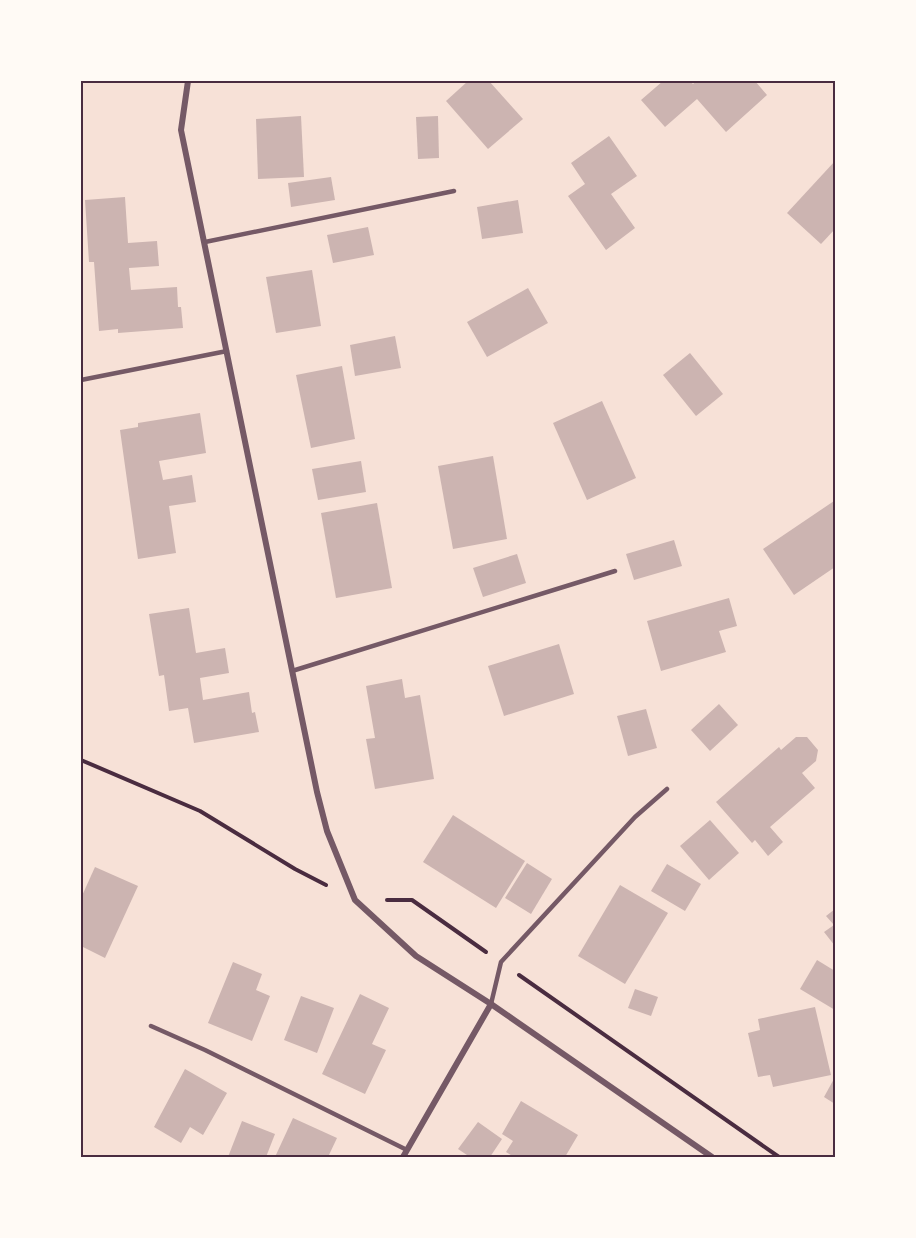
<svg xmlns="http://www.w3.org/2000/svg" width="916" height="1238" font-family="'Titillium Web',sans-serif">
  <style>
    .building { fill: #ccb4b1 }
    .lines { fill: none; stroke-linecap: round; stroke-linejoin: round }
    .path { stroke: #4a2c40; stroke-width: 4 }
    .service { stroke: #755966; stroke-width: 4.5 }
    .minor { stroke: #755966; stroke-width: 6 }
    .neatline { fill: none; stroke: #4a2c40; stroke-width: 2 }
  </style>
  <rect width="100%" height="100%" fill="#f7e1d7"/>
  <g class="building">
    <path d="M468,81h21l34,38 -35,30 -42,-48z"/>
    <path d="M663,81h27l3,3 3,-3h59l12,14 -41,37 -29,-33 -32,28 -24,-27z"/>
    <path d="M301,116l3,61 -46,2 -2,-60z"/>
    <path d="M438,116l1,42 -21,1 -2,-42z"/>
    <path d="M609,136l28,40 -26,18 24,34 -29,22 -38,-54 17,-12 -14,-21z"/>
    <path d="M835,161v68l-14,15 -34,-31z"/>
    <path d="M331,177l4,23 -44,7 -3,-24z"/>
    <path d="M125,197l3,46 29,-2 2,25 -30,2 2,22 46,-3 1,20h3l2,21 -65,5v-4l-19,2 -5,-69h-5l-4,-62z"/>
    <path d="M518,200l5,33 -41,6 -5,-32z"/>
    <path d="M368,227l6,28 -41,8 -6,-28z"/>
    <path d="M312,270l9,56 -45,7 -10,-56z"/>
    <path d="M528,288l20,35 -61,34 -20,-35z"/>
    <path d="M395,336l6,32 -46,8 -5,-31z"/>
    <path d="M690,353l33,41 -27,22 -33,-41z"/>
    <path d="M342,366l13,73 -44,9 -15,-73z"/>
    <path d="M602,401l34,77 -49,22 -34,-77z"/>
    <path d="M200,413l6,40 -47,8 4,19 29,-5 4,27 -27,4 7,47 -38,6 -18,-129 18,-3v-4z"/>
    <path d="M493,456l14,83 -54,10 -15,-83z"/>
    <path d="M361,461l5,31 -48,8 -6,-31z"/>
    <path d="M834,501l1,66 -41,28 -31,-46z"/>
    <path d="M377,503l15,85 -56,10 -15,-85z"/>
    <path d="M674,540l8,26 -48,14 -8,-26z"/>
    <path d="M517,554l9,29 -43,14 -10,-29z"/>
    <path d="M729,598l8,28 -18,5 7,21 -65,19 -14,-50z"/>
    <path d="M189,608l7,45 29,-5 4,25 -29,5 3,22 46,-8 3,21 3,-1 4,20 -65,11 -6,-35 -19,3 -5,-36 -5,1 -10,-62z"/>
    <path d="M559,644l15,50 -70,22 -16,-50z"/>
    <path d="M402,679l3,19 15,-3 14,84 -59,10 -9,-50 9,-1 -9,-52z"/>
    <path d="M719,704l19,21 -28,26 -19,-21z"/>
    <path d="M646,709l11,39 -29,8 -11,-40z"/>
    <path d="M796,737h11l11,13 -2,11 -14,12 13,15 -45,39 13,15 -15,14 -13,-16 -3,3 -36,-41 63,-55 2,3z"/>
    <path d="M453,815l72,46 -29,47 -73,-46z"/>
    <path d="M710,820l29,33 -30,27 -29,-34z"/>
    <path d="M527,863l25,16 -21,35 -26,-16z"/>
    <path d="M667,864l34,20 -16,27 -34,-20z"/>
    <path d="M95,867l43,19 -33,72 -24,-12v-48z"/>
    <path d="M620,885l48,28 -43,71 -47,-28z"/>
    <path d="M835,909v37l-11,-14 10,-7 -8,-9z"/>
    <path d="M817,960l18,11v39l-35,-21z"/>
    <path d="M233,962l29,12 -6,16 14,6 -18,45 -44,-18z"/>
    <path d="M635,989l23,8 -7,19 -23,-8z"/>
    <path d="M360,994l29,14 -17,36 14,6 -21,44 -43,-20z"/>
    <path d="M301,996l33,12 -17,45 -33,-13z"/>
    <path d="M815,1007l16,68 -58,12 -3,-12 -12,2 -10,-44 12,-3 -2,-11z"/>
    <path d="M185,1069l42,24 -24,42 -13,-8 -9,16 -27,-16z"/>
    <path d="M835,1077v27l-11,-7z"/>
    <path d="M521,1101l57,34 -13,22h-51l-8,-5 7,-11 -11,-7z"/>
    <path d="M293,1118l44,20 -9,19h-53z"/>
    <path d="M242,1121l33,13 -9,23h-38z"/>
    <path d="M478,1122l24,17 -12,18h-20l-12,-8z"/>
  </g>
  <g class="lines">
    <g class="path">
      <path d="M81,760l119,51 95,58 31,16"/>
      <path d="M387,900h25l74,52"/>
      <path d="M519,975l260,182"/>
    </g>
    <g class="service">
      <path d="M205,242l249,-51"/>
      <path d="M81,380l146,-29"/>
      <path d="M292,671l323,-100"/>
      <path d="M491,1004l10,-42 134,-145 32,-28"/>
      <path d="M151,1026l54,24 202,100"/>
    </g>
    <g class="minor">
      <path d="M188,81l-7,49 136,662 10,39 28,69 61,56 75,48 221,153"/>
      <path d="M403,1157l88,-153"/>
    </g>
  </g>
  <rect width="916" height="1238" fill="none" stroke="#fffaf5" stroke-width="165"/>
  <rect x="82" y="82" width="752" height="1074" class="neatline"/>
</svg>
